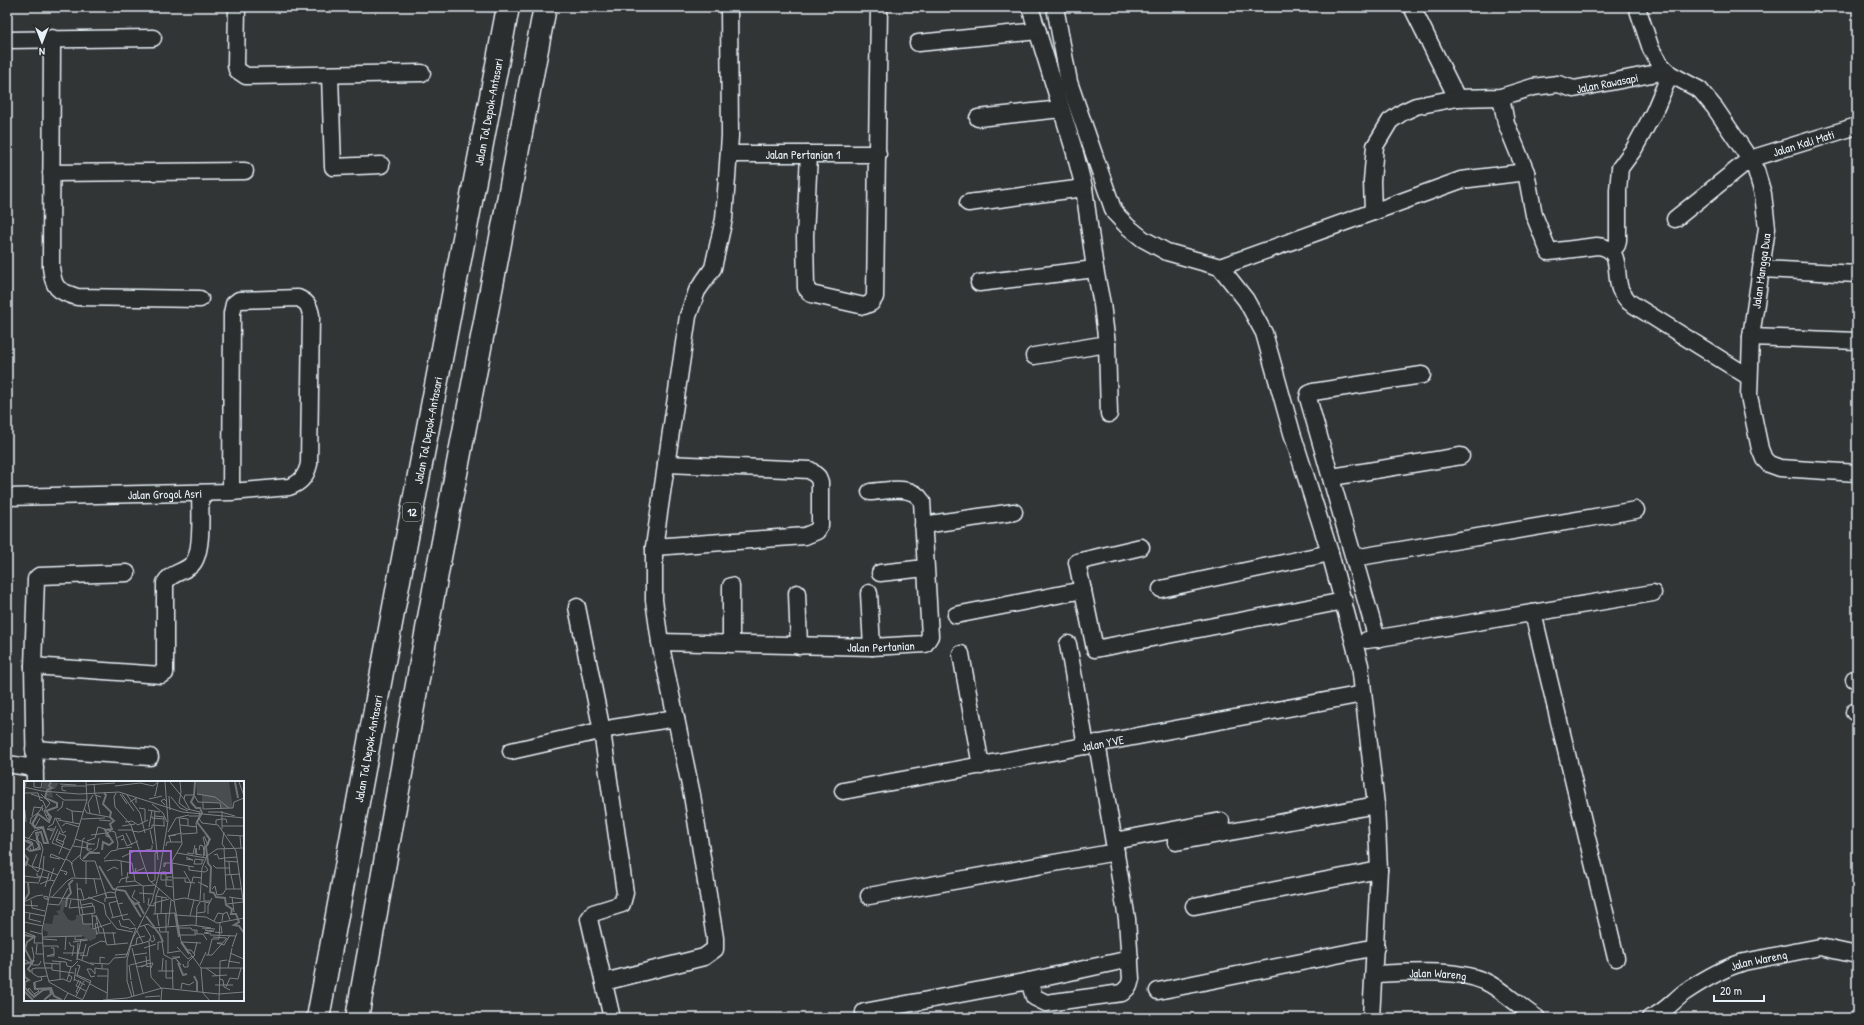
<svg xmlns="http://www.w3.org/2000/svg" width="1864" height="1025" font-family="'Patrick Hand',sans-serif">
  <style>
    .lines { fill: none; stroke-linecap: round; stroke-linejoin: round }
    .minor-casing { stroke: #e8f1f8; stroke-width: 19 }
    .highway-casing { stroke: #e8f1f8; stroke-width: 25 }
    .minor { stroke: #2a2d2e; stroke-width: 16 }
    .highway { stroke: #2a2d2e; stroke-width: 22 }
    .labels { text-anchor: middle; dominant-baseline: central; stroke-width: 3.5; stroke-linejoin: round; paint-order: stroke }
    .shield { fill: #2a2d2e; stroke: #afb6bb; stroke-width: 1 }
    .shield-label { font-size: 11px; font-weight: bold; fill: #e8f1f8 }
    .street-label { font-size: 12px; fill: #e8f1f8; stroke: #2a2d2e }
    .inset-river { fill: none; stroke: #6e7376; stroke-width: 2 }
    .inset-road { fill: none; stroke: #7b8084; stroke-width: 1 }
    .view { fill: #9c67d0; fill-opacity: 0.15; stroke: #9c67d0; stroke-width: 2 }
    .inset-edge { fill: none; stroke: #e8f1f8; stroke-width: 2 }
  </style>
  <rect width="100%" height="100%" fill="#323536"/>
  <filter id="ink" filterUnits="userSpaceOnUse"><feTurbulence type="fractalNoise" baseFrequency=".025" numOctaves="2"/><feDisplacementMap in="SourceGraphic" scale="8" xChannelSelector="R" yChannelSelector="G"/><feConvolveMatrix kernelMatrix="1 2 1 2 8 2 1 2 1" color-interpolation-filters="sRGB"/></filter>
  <g filter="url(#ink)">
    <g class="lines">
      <defs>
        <g id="minor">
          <path d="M237,7l-1,58 1,5 9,6 176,-3"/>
          <path d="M1030,7l45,146 9,35 11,81 7,35 5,40 2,70"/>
          <path d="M1055,7l14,75 45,130 13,14 16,13 24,13 53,15 26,33 18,33 28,100 38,120 30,112 16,140 3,65 -8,148"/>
          <path d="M1412,7l45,91"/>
          <path d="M1637,7l14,42 9,15 10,10 30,16 15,18 40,59 8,27 4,34 -16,109 -2,59 11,53 4,10 5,5 11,4 77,5"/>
          <path d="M52,38l-1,229c3,22 5,23 26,30l123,2"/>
          <path d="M7,40l146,-2"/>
          <path d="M918,43l120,-12"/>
          <path d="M330,75l3,92 48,-2"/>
          <path d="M1501,97l5,26 20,49 8,43 15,37 48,-6c26,2 17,25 23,43 2,5 6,9 9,13l120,75"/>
          <path d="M978,118l83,-9"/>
          <path id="s1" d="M729,154h149"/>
          <path d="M809,154l-4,82 1,52 5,6 53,12 7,-3 4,-6 4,-290"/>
          <path d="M51,173l194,-2"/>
          <path d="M968,203l116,-15"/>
          <path d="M1373,212l88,-32 65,-8"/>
          <path id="s2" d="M1675,219l75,-60 107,-33"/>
          <path d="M1612,251l5,-6 1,-5v-50l2,-22 14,-19 20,-37 16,-38"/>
          <path id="s3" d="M1220,267l153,-55 -1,-31 3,-35 15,-25 13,-9 13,-6 41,-8 44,-1 32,-10 25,-3 16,5 93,-18"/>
          <path d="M1762,269l95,5"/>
          <path d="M979,283l116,-14"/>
          <path d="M1751,337l106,4"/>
          <path d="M1034,356l73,-12"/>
          <path d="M1332,477l129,-21"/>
          <path id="s4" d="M7,497l224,-5 58,-5c12,-4 17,-11 20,-23l2,-149c-2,-10 -4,-13 -13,-17l-59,2 -5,4 -2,9 -1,179"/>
          <path d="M923,525l91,-13"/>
          <path d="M654,547l151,-11 12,-5 3,-6v-43l-2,-5 -8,-7 -144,-6"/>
          <path d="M1141,547l-64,15 18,87 249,-48"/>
          <path d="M1354,558l282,-48"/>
          <path d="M880,573l45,-5"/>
          <path d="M731,586v58"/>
          <path d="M1161,589l169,-36"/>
          <path d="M797,593l2,53"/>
          <path d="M869,593l3,54"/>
          <path d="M577,607l25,124 23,162 -3,11 -29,9 -4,6 23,99"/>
          <path d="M1533,613l83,345"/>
          <path d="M956,615l127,-25"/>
          <path d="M1377,639l-69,-241 1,-4 4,-2 109,-17"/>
          <path d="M1367,640l286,-47"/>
          <path id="s5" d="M660,642l212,5 53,-3 5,-8 -8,-135c-10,-17 -35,-10 -52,-9"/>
          <path d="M1068,644l18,102"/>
          <path d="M961,654l20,112"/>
          <path d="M33,666l128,9 4,-2v-90c4,-9 18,-11 25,-17 14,-9 10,-57 10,-73"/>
          <path d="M1854,679h3"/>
          <path d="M1854,712h3"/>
          <path d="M34,749l116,8"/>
          <path d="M511,751l102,-23 63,-10"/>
          <path d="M7,764l28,4"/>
          <path d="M35,782l-2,-116 3,-87 3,-3 88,-3"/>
          <path id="s6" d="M843,791l520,-97"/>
          <path d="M1114,841l107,-20"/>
          <path d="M1176,842l200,-37"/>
          <path d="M869,896l247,-44"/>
          <path d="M1194,906l185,-36"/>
          <path id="s7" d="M1374,974c33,-1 79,-6 110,7 20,9 35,26 53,37"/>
          <path d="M1029,981l5,16 12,6 76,-10 7,-7 2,-7 -4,-60 -30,-176"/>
          <path d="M604,982l100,-25 11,-8v-11l-23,-143 -32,-153 -6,-42v-53l34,-231 9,-25 16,-23 11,-49 6,-83 -1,-129"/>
          <path d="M1158,991l218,-44"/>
          <path d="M864,1012l165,-31 101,-22"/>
          <path id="s8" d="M1650,1018c14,-5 23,-17 35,-26 18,-12 38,-24 59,-30l76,-15 37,8"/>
        </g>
        <g id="highway">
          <path id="s9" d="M318,1018l84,-454 106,-557"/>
          <path d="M357,1018l81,-450 107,-561"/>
        </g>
      </defs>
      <use href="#minor" class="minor-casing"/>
      <use href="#highway" class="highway-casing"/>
      <use href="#minor" class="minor"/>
      <use href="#highway" class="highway"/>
    </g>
  </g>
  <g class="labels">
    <rect class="shield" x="403" y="503" width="18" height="18" rx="3"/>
    <g class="shield-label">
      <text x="412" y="512">12</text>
    </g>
    <g class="street-label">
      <text stroke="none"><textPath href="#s3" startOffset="483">Jalan Rawasapi</textPath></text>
      <text stroke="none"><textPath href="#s9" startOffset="922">Jalan Tol Depok–Antasari</textPath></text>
      <text stroke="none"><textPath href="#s2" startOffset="152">Jalan Kali Mati</textPath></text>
      <text stroke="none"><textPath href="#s1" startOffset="74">Jalan Pertanian 1</textPath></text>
      <text transform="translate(1761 271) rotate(-82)">Jalan Mangga Dua</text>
      <text stroke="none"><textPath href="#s9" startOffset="598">Jalan Tol Depok–Antasari</textPath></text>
      <text stroke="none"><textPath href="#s4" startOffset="158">Jalan Grogol Asri</textPath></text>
      <text stroke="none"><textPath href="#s5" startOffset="221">Jalan Pertanian</textPath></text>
      <text stroke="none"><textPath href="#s6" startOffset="264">Jalan YVE</textPath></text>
      <text stroke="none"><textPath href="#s9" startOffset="274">Jalan Tol Depok–Antasari</textPath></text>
      <text stroke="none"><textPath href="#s8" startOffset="125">Jalan Wareng</textPath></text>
      <text stroke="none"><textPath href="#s7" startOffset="64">Jalan Wareng</textPath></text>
    </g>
  </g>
  <g transform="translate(24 781)">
    <rect width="220" height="220" fill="#323536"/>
    <path d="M19,1l16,1 -4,6 -4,-1 2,10 -7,-2 1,-7h-5zM172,1h33l4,26h-12v-5l-19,-1v-7l-5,-1z" fill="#494d4f"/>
    <path d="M37,119h6l-4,11 5,8 4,2 4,-2v-4h6l1,9h7l1,4 5,1v9l-6,3 -7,-5h-36l1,-4 -5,-2 1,-7 8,1 2,-9h5l-3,-4 4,-1z" fill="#494d4f"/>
    <path class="inset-river" d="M211,1l3,16M170,14l1,-13M170,15l-3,6 5,6h4l2,5 -5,9 13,17 -4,8 2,16 3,4 -1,25 4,1 2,4 9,1 1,7 6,4 -1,5h5l3,8 -5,3 5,1 5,7M0,59l8,4 -5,5 3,2 10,-2 -4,-16 5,-1 3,11h4l-5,-16 -8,1 -3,-4 6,-10 11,8 2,-5 -5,-6 11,-4v-4l-12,-5 2,-8 5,-2 -3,-2 2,-4M78,69l1,-8 6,3 4,-3 -8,-12 7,-1 -2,-5 4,-3 -4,-4 1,-5 -8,-8 3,-9 -2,-2M0,73l4,5 -2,6 -2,-1M59,78l6,-6h11M75,85l14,23 12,2 16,26M105,117l6,6 3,-1 6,11M0,120l5,-8 -1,-10M42,126l1,-9 4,-5 -2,-9 4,-4M151,132l4,24M122,135l14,19 3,7M0,154l10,2 -7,5 -2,7 7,13 -8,2M157,161l8,12M154,182l5,12 4,-1M0,188l1,8 4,3 -4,2v6l9,9 9,-7 7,-1 1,5 -7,6M7,191l-3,-3 6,-9M170,195l3,6v9M10,201l1,7 16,-1 3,8 8,4M0,210l9,9M25,219h13"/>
    <path class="inset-road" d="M10,1v5l7,1 1,-6M146,1l14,17 6,11M156,1l1,10 -2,11 8,6 13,3 -1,4h-10M215,1l5,14M36,3l16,1M70,3l1,11 6,2M62,4l29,-2M91,5l25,-3 13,3 5,-4M0,6l18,4 37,3 40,-2 63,20 62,6M42,10l-4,-1v-4h24M0,12h14l2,7 3,1 3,7M92,12l-2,4 1,10 16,18 18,55 24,21M0,13l2,-12M7,13l12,4M17,13l9,9 -6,8 3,7M32,13l8,6h23M96,13l7,10M98,13l12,17M173,13l18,3 14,11M103,14l13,18 5,20M130,14l1,1 3,-14M72,15l4,18M145,15l1,14M147,16l9,11 8,3M125,18l13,-3M160,18l1,-4h9l4,7 22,1 1,5M106,21l6,-4v5M179,21v7l30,-1 1,-6 10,-4M128,23l11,9 4,9M141,24l-4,-4 3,-2 2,2M42,27l6,3 12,1M60,27l3,5 22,4M115,27l6,1v12M1,29l1,12M124,29l12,2M33,30l5,-4 1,-6M48,30l1,12M184,31h13l14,4M66,32l-2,-10 5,-8M8,35l2,-9 9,1 -1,3M13,35l-4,7 2,4 5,-9M22,35l3,-2v6l-2,-2M128,35v2l12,1M131,35l9,1v9M174,36l4,6 16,2 18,26 8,56M156,37l8,1v7M32,38l7,14 3,-2M58,38l23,-1M34,39l22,4M75,39l12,1M101,41l7,-1 6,4 10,-5M6,43l1,-6 8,-6 4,-7M192,43v-4l6,-1h4l1,4M130,44l4,35M130,44l1,-14M156,44l17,2M38,45l4,-3 13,4M98,45l13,-2M198,45h22M24,46l5,-3 2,-6 6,1M74,46l17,5 3,12 -1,6 -6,1 -7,8M125,46l3,-17M13,47l5,-1 6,15M128,47v-3l13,1M34,48l-6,14 18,7M198,48v-18M94,49h14M126,49l3,14M29,50l-6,-2h7M36,50l-4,10 7,4M108,50l7,1 13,-4M144,51l8,-14 13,-3M200,51l-2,12 3,4M35,52l7,3 -3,6M102,52l6,12M15,53l-3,5 5,4 2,6 -4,19 19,7M158,53l15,-1 -1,-10 3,-5M67,54l15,-2v3M203,54l17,1M82,55l3,1 -2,-4 4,-2M144,55l14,-3M180,55l4,9 1,-6 -3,-4M216,55l1,12M0,56l12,4 3,6 -7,4 -2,-3M5,57l5,-7 9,-3M61,57l-2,1 -3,19 3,3h12l6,18M93,57l6,-3 1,4 -3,1M32,58l8,3 -5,12M51,58l16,5M100,58l3,7 11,-5M3,59l5,2 2,8M26,59l6,-14M63,60l8,-3 3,-11M63,61v8l5,2 5,-4 2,-10M147,61l-2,-6 7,-1M49,65l14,2M142,65l1,-4h15M200,67l2,41M68,68h-5l1,-5h7M94,68l14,-2M175,69l1,-5 3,1 2,10M117,70l11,-2v-4M153,72l29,5M163,72l6,1 2,-9M173,74l-1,-7 -1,6 7,1M190,74l3,-1 2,5 5,-1M98,76l13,-6 6,1M179,77l2,-13 -2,-8M201,77l12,-1M36,78l-10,-2 1,-3 14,6M42,78l5,3 4,15M162,78l7,1 -7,-3M178,79v4h-8l1,-5 9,1M0,80l6,5 9,2M62,80v23M80,80l12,-1 16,3 3,18 8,5 1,17M97,80l1,15M200,80l14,1M205,81l1,13M142,82l-2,4v-4h8M148,82l22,4M49,83l-2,-1 9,-8M189,84l3,3h14M8,85l5,-12M165,85v4l16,2 3,-2 -3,-4M8,86l6,5 2,-4M112,87l-1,4 9,-4M19,89l1,-14M36,89l7,2 -1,3 -2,-2M83,90l7,-4 4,2M160,90l7,12M104,91l-2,10 9,-1M138,91h4v14l7,1M13,92v3l12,2M142,93h-5v6h5M201,94l15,-1M207,94l3,14M0,95l16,2M149,97h14M70,98l3,15M161,98v3l10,1M26,99l4,-12M148,99h-5v-3h6M0,101l15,1M15,101l4,-12M127,101l4,-2v-27l3,-1M168,101l1,-5 9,1M174,101l10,5 -4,-2M53,102l1,17 1,8 1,7 15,-2 -1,-7 -15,2M95,102l2,-4 8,-2M16,103l10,-4 5,1M119,105l12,-1M21,106l4,-14M135,107l-3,8 11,2M53,108h4l3,11M188,108l3,-3 2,9 6,-1 3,-5M202,108h16M111,109l-3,7 8,6M91,112l2,-6 24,-2M115,112l14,1M180,112v8h6M26,116l33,3 27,-8 5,1 3,11 5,-1M28,116l15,-16 5,-3 29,1 6,19 -2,-4M64,116l16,7 2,11 11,14 16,3M205,116l14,2M208,116l2,15M125,117l-1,7 6,1M164,117l3,-15M23,118l1,-2 -4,-1v2l4,2M7,119l1,8 13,3M47,119l-2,8 10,-1M56,119l3,14M150,119l10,-2 26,5M176,119l2,-32 5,-12 10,-7 27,-1M150,120l7,40 20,27h42M0,121l12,-6 7,-1M81,121v-4l11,-1M150,121l-2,-41 10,-17 -3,-27M24,123l11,1 9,-17M94,123l5,16 6,-1 6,7M203,123l16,-2M0,124l14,1M58,124l10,-2 1,3M130,125v-3l15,-4M0,131l21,4M6,132l-1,6 12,3M133,132l2,13M137,132l1,-16M173,132l8,-1v-9M68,133l1,15 18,-6M129,133l22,-1M131,133l1,-18M184,133v-8l4,-8M58,134l1,9h10M72,134l6,13M151,134l31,2 11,6 27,-5M68,135h4l3,16M166,135l4,-16M89,136l-4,-14 9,-2M87,137l17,-4M95,139l2,6 8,2M190,140l4,-8 5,1M198,140l1,-7 4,-2 3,8M0,141l19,4M172,144l1,-18 3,-5M144,145l3,-26M115,146l9,-3 5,4 39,-3 19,3M135,146l1,5h9M79,147l3,14M154,147h13l1,2h5v4M178,147l13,1M171,149v4h8l4,6M6,150l12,3M113,150l6,12 6,-2 2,-4 -7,-12M184,150l-3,-1 9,1M0,151l11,4 -1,7h9M89,151l2,13M142,151v-18M144,151v21M191,151l7,1 -1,-7M72,152h20M187,153l-7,-1 10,-2M73,154l-2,-11 3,-1M155,154h17M186,154l26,1M19,156l39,-1M51,156v3l12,-1M189,156l13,1M19,158l14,1M126,158l2,3 3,-2 -2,-5M188,158h7l1,-17M125,160l2,36 10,11M45,161l2,4h3l-2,10M49,161l15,-2M158,161l19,1M54,162l-1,17 4,-21M198,162h-5l7,2 6,-10M13,163l-1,10h8M112,164l1,-7 8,-2M19,165h15v2M107,165l12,-3M8,166l2,10 -2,7M153,166l11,12 4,-3M208,166l5,-14M27,167h3v8h-7l7,-2M108,167l11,45M120,167l12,-4M41,169l1,-13M134,169v-8h4l2,13 8,4M163,169h4l4,5 -6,6M39,172h21M143,172l13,-2M206,172l14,6M170,173l3,-12M56,174l7,1 2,-9 12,-6 5,1 1,3 21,-2M91,174l13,-1M109,174l14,-2M182,174h6l15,-17M184,174l4,-16M122,175l1,11 3,-1M34,176l14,4M53,176l3,-12M148,176h8l-8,2M151,177l6,7 -4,-5M0,178l9,6h6l2,-4M54,178l16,6M148,178l1,30M58,179l4,-16M142,179v18h7M28,180l14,1 1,4M204,180l12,2M20,182l16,1M66,182l19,1 5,-6 12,-1 10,-29 -7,1M28,183v6l22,3M76,183v-7l5,1M122,183l7,-1 -2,5M159,183l1,3h4v-6M53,184l3,1 -3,9M105,184l2,15M106,184l20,-5M176,184l6,-13M43,185l5,1 6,-6M113,186l9,-2 -5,2M12,187l-4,1v4l6,4 9,-1M12,187h16M177,187l2,25 6,7M182,187l11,8M196,187v-7l7,-1M204,187l4,-20M134,190h16M138,190l1,-13M71,193l-4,-5h-4l4,8 4,-1M71,193v-6l7,1M51,194l15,8M53,194l14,6 -8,18M73,195h11v-7h-6v-5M188,195l15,-1M50,198l11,6M196,198l3,1 1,7 6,3M36,199v-18M43,199l4,-13M55,199l-3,6 10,5M25,200l14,-2 7,3 2,-5 -3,-2M50,200l2,-13M103,200v-21l5,-20 20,-39 8,-32 8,-48 -3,-39M103,200l5,16M107,200l3,15M66,203l17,9M191,204h18M202,206l4,-9 8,1 3,-11M157,208l1,-6 7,2 5,-3M4,210l1,-3 7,8M44,212l-19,-11 -5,-19 -2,-33 9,-42 23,-45 9,-30 4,-13 -1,-18M54,212l-2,-1 5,-11M10,213l5,-3 -4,-4v-5l7,-2 -1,-3M52,215l8,-15M121,216l15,-1M83,218l1,-23M40,219l4,-7 15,7M79,219l24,-2 35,-10 57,6 25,-2M137,219l1,-12M195,219l1,-32"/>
    <path class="view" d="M106,70h41v22h-41z"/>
    <rect width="220" height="220" class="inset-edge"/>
  </g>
  <rect width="1864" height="1025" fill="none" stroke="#2a2d2e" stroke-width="24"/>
  <rect x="12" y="12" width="1840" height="1001" fill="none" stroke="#e8f1f8" stroke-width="1.5" filter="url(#ink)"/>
  <g transform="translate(42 42) rotate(180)" stroke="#2a2d2e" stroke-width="3" paint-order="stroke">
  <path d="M0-3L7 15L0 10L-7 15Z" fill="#e8f1f8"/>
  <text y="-6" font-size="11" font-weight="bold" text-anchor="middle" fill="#e8f1f8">N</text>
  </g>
  <path d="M1714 995v6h50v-6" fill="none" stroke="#e8f1f8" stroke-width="2"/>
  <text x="1720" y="995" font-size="12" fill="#e8f1f8" stroke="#2a2d2e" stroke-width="3" paint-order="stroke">20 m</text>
</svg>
